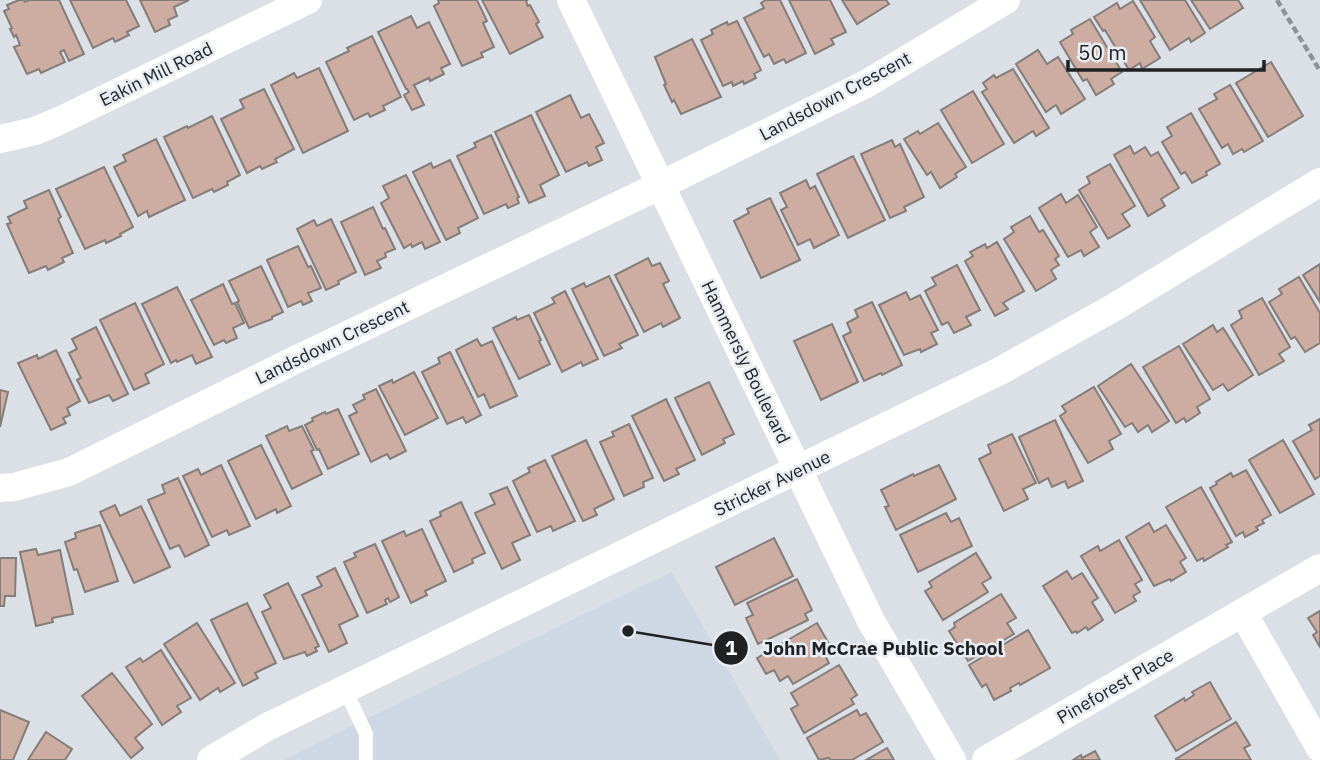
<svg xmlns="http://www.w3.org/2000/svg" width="1320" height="760" font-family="'IBM Plex Sans',sans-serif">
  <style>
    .built { fill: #ced8e5 }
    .building { fill: #cdaca1; stroke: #847d7a; stroke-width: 2 }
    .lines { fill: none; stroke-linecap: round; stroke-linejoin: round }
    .path { stroke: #8f9398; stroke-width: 4.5; stroke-dasharray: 7 3.5; stroke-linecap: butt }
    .service { stroke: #fff; stroke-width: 14 }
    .minor { stroke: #fff; stroke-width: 28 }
    .labels { text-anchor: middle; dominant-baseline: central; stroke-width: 5; stroke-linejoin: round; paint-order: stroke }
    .street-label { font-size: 18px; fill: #1f2123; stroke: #e8edf3 }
    .leader { fill: none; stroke: #1f2123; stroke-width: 2.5 }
    .callout-dot { fill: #1f2123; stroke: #e8edf3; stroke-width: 2.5 }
    .mark-label { font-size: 21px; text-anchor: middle; font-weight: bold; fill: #fff }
    .callout-label { font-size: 19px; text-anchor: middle; font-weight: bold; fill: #1f2123; stroke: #e8edf3; stroke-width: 5; stroke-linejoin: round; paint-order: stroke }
  </style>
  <rect width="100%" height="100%" fill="#dbe0e6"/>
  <path class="built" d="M672,572l108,188h-497l60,-30z"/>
  <g class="building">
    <path d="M19,0h5l1,2 4,-2h30l25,54 -15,7 -5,-11 -4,2 5,10 -24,11 -2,-4 -12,5 -13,-27 6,-2 -4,-10 -2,2 -4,-8 2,-1 -8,-17 5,-2 -2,-4z"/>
    <path d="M70,0h56l13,26 -12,6 2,3 -14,7 -2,-4 -20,10z"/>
    <path d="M140,0h49l-15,7 3,9 -9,4 2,5 -15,7z"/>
    <path d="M438,0h39l10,21 -4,2 11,24 -13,6 2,4 -21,9 -28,-60 5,-3z"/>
    <path d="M482,0h46l-2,1 2,5 2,-1 9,17 -3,2 7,13 -33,17z"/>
    <path d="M766,0h14l26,53 -20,10 -2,-4 -10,5 -5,-10 -5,3 -20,-39 20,-10 -3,-5z"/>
    <path d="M789,0h41l16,32 -15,7 3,5 -19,10z"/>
    <path d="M842,0h44l3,4 -32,20z"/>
    <path d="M1140,0h45l20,33 -14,9 -2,-4 -19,12z"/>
    <path d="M1191,0h47l5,8 -33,21z"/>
    <path d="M1133,1l22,36 -5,4 10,17 -18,11 -2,-6 -11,7 -24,-40 -2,1 -9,-14 23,-14 3,6z"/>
    <path d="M411,16l6,12 12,-6 21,42 -9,4 3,6 -14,7 -1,-3 -15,7 10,20 -12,5 -8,-15 5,-3 -2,-3h-1l-28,-57z"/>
    <path d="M1090,19l32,53 -11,7 3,5 -18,11 -9,-16 -4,2 -23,-39 13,-8 -2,-4z"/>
    <path d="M737,21l24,49 -7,4 2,4 -12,6 -1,-3 -10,5 -1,-4 -9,4 -22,-46 12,-6 -2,-4 16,-8 1,3z"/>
    <path d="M372,36l29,61 -18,9 2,4 -15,7 -2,-4 -14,7 -28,-58 23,-11 -2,-3z"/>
    <path d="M692,39l29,58 -40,17 -7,-14 -2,2 -8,-17 2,-1 -11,-27z"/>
    <path d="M1038,50l9,14 11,-7 27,42 -24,15 -5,-9 -10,7 -30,-48z"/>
    <path d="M1271,62l32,54 -35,21 -32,-54z"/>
    <path d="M319,68l29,63 -45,22 -32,-68 23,-12 3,5z"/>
    <path d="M1013,69l36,59 -13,8 -3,-5 -19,12 -32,-51 5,-3 -4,-6 11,-8 2,3z"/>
    <path d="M1230,85l33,56 -19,11 -2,-3 -9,5 -5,-10 -6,4 -23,-39 18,-10 -3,-5z"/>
    <path d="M264,89l30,60 -19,10 2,3 -15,7 -2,-3 -13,7 -26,-54 23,-11 -4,-8z"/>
    <path d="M973,91l31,53 -32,19 -31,-53z"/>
    <path d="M570,95l11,23 8,-4 15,29 -8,4 6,13 -13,6 -2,-4 -21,10 -30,-60z"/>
    <path d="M1191,113l29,51 -14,8 1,3 -15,8 -7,-11 -4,2 -19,-32 10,-6 -5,-9z"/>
    <path d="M531,115l28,60 -19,10 5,11 -16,7 -34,-71z"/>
    <path d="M212,116l28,59 -13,7 1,3 -14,7 -2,-3 -19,9 -29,-61 23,-11 1,2z"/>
    <path d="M938,123l28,44 -11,7 2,3 -17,11 -9,-16 -4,3 -23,-36 14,-8 2,3z"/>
    <path d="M491,135l28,62 -2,1 2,5 -11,5 -2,-4 -22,10 -27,-58 19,-9 -2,-4z"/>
    <path d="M156,139l29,61 -36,17 -2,-6 -9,5 -24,-49 12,-6 -3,-6z"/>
    <path d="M892,140l3,7 5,-3 24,53 -20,10 2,4 -16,7 -29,-64z"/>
    <path d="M1130,146l4,8 11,-7 6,9 7,-4 21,36 -18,11 4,7 -17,10 -34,-61z"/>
    <path d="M853,156l32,64 -37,18 -31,-64z"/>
    <path d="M450,160l28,58 -20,10 2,5 -14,7 -33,-68 18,-9 2,5z"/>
    <path d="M1110,164l25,42 -13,8 8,12 -22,13 -29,-49 11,-7 -3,-6z"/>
    <path d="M104,167l29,60 -13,7 1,2 -15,7 -1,-3 -20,9 -29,-60z"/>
    <path d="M406,175l34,67 -15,7 -3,-7 -10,5 -1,-3 -7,4 -23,-45 8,-5 -6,-12z"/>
    <path d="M806,180l4,9 5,-3 24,49 -25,13 -4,-9 -12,6 -17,-35 6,-3 -7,-14z"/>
    <path d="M49,190l12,27 -3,2 15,34 -11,5 2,4 -16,8 -2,-4 -17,7 -22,-49 4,-1 -3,-6 19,-9 -3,-7z"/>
    <path d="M1061,194l5,9 12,-8 19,32 -7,5 9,15 -15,9 -3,-6 -13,7 -29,-49z"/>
    <path d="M770,198l30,62 -39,18 -27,-57 15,-8 -2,-4z"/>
    <path d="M373,207l10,22 2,-1 10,21 -10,4 1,4 -9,4 4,7 -16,7 -24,-53z"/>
    <path d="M1030,216l9,16 4,-2 16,26 -4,3 4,6 -8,5 5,9 -20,12 -32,-52 10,-7 -3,-5z"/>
    <path d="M331,219l25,53 -18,9 1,3 -13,6 -29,-61 17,-9 3,6z"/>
    <path d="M997,242l27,49 -21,12 5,6 -13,7 -30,-55 8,-5 -3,-4 15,-8 2,4z"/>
    <path d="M298,246l10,21 3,-1 10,22 -13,5 4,8 -9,4 -2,-4 -13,6 -21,-47z"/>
    <path d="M648,258l4,8 8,-3 9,18 -6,3 17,34 -17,9 -2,-4 -17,9 -29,-57z"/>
    <path d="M1320,264v38l-17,-27z"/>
    <path d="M957,265l23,45 -14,7 5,8 -17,8 -6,-11 -6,3 -17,-34 11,-6 -4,-7z"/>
    <path d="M261,266l22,46 -11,5v2l-23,9 -12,-26 2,-1 -10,-20z"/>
    <path d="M609,276l29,59 -19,9 3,4 -18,8 -32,-67 12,-6 2,4z"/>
    <path d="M1299,277l21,36v30l-15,9 -10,-15 -4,2 -22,-37 13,-8 -3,-5z"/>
    <path d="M223,284l9,20 3,-1 9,20 -11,5 4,10 -11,5 -2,-3 -10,5 -23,-45z"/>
    <path d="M177,287l35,70 -16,7 -4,-9 -15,7 -1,-2 -5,3 -29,-59z"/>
    <path d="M565,291l33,68 -15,7 -2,-4 -19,10 -28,-59 21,-10 -3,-5z"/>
    <path d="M906,292l4,8 10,-5 18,35 -7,3 6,11 -16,8 -1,-3 -16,6 -25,-50z"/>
    <path d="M1262,298l28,49 -11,7 5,7 -25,14 -28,-50 11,-7 -3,-7z"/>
    <path d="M872,302l30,63 -20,10 -1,-2 -17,8 -21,-45 8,-4 -4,-9 11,-6 -3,-7z"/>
    <path d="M135,303l29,61 -19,10 4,9 -15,7 -34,-70z"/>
    <path d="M529,315l12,25 -2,1 11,23 -31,15 -26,-51 23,-11 1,3z"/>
    <path d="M832,324l26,58 -37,18 -27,-59z"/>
    <path d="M1213,325l4,7 6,-4 30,47 -25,16 -5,-7 -10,6 -30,-46z"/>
    <path d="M96,327l32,67 -15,7 -4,-6 -20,8 -12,-23 4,-2 -12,-25 8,-4 -5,-10z"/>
    <path d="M477,339l4,7 11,-5 25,55 -27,12 -6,-14 -6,3 -22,-47z"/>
    <path d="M1179,346l31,53 -13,8 3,6 -14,9 -2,-4 -8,5 -33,-56z"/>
    <path d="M56,350l24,51 -13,7 3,7 -7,3 3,5 -15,7 -33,-67 19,-8 1,4z"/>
    <path d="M450,352l31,63 -15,8 -3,-6 -16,7 -25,-52 18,-9 -2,-5z"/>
    <path d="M1131,364l38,57 -17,11 -4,-7 -10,7 -6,-9 -7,4 -27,-41z"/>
    <path d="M414,372l24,46 -33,17 -26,-49 13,-6 1,3z"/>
    <path d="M709,382l25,52 -11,5 2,4 -23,12 -27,-57z"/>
    <path d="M1094,387l27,47 -12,7 4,8 -25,14 -28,-47 6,-4 -4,-6z"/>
    <path d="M376,389l30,62 -16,8 -3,-5 -16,8 -22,-46 8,-4 -4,-7 12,-6 -2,-4z"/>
    <path d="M0,390l8,2 -8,35z"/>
    <path d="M666,399l29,61 -19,9 3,5 -15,7 -32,-65z"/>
    <path d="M338,409l21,45 -31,15 -9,-20 -2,1 -12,-25 8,-4 -1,-3 13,-6 1,2z"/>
    <path d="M1320,419v57l-5,3 -22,-38 19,-11 -3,-5z"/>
    <path d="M1055,420l28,61 -15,7 -3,-7 -13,6 -4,-9 -9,5 -20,-46z"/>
    <path d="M629,424l24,54 -10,4 1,5 -20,9 -24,-54 14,-6 -2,-4z"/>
    <path d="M287,426l2,5 13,-5 12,24 -3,1 11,23 -30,15 -26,-53z"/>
    <path d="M1012,434l24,49 -13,6 5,10 -24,12 -25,-52 12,-6 -3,-8z"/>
    <path d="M586,440l28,59 -20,10 3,6 -14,6 -31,-65z"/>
    <path d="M1283,440l31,54 -34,19 -31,-53z"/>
    <path d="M261,445l30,61 -14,7 -1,-4 -20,10 -28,-58z"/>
    <path d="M545,460l30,61 -22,10 -2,-5 -14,6 -24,-51 17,-9 -2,-4z"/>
    <path d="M221,465l29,61 -21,9 -2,-5 -15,7 -29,-61 15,-7 3,6z"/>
    <path d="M939,465l17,34 -60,31 -11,-23 4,-1 -8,-16 32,-16 1,2z"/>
    <path d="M1246,470l25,45 -9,5 2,3 -8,4 2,3 -13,7 -2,-5 -7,4 -26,-48 7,-4 -1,-2 15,-9 2,4z"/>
    <path d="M178,478l31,67 -24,12 -6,-12 -9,4 -22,-49 17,-7 -3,-8z"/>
    <path d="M507,487l23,48 -18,8 8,17 -18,9 -27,-56 20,-9 -5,-10z"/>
    <path d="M1201,487l31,55 -6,3 2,2 -24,14 -1,-3 -6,3 -31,-54z"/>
    <path d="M461,502l24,51 -13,6 1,4 -19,9 -24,-51 11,-5 -1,-4z"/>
    <path d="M115,505l5,11 21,-10 29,61 -36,16 -34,-71z"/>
    <path d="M946,513l5,9 8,-4 13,28 -54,26 -18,-37z"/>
    <path d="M1149,523l5,9 12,-7 20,33 -6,4 6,10 -15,9 -1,-2 -16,7 -28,-49z"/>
    <path d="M100,525l18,56 -33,11 -8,-23 -3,1 -9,-28 11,-4 -1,-5z"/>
    <path d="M422,529l24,52 -21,10 2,4 -16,8 -29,-62 22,-10 2,5z"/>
    <path d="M774,538l19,38 -58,29 -19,-38z"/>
    <path d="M1119,540l23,40 -7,4 5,8 -7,4 3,5 -21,12 -34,-57 17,-10 2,5z"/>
    <path d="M375,544l24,53 -9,5 -2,-4 -3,2 2,4 -20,9 -23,-51 12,-5 -2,-4z"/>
    <path d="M36,549l2,6 22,-5 13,64 -21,4 1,4 -17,4 -16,-74z"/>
    <path d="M976,553l15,25 -9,5 6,9 -45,28 -18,-29 7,-4 -3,-5z"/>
    <path d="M0,558h16l-1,38h-10l-1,10h-4z"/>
    <path d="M335,568l23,48 -19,9 8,18 -18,9 -27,-57 20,-9 -5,-9z"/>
    <path d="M1067,571l5,8 10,-6 16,25 -6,4 11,18 -15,10 -2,-3 -9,6 -1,-2 -4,2 -29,-47z"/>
    <path d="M797,579l15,31 -7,4 3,6 -50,24 -12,-26 7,-3 -6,-12z"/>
    <path d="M288,583l31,63 -4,2 2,3 -10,5 -2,-4 -21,7 -22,-47 9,-4 -7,-13z"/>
    <path d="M1001,594l15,24 -9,5 7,11 -46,27 -19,-30 6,-4 -1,-4z"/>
    <path d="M247,603l29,60 -21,10 3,5 -15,8 -32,-66z"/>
    <path d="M1320,611v36l-7,-12 4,-3 -9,-14z"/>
    <path d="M197,623l38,60 -15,9 -2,-4 -18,12 -36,-56z"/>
    <path d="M817,623l11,19 -8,4 9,17 -36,21 -5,-8 -8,5 -6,-11 -8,4 -9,-16z"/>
    <path d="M1028,630l22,38 -30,17 -1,-2 -9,5 1,3 -17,9 -8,-16 -4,3 -13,-22z"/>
    <path d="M161,650l30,48 -14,8 4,6 -19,13 -36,-58 14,-9 3,4z"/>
    <path d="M839,665l18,30 -6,4 3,5 -50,29 -13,-24 7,-4 -7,-12z"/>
    <path d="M112,673l40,51 -17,14 8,10 -12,10 -49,-62z"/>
    <path d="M1210,682l21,37 -55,32 -21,-35 29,-18 1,3 9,-6 -2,-3z"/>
    <path d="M0,710l29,12 -16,38h-13z"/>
    <path d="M857,710l3,6 6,-3 17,29 -31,18h-22l-1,-2 -10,2 -12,-22z"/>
    <path d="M1236,722l14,23 -6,3 7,12h-74l-1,-1z"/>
    <path d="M46,732l26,17 -7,11h-37z"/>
    <path d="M887,748l7,12h-28z"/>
    <path d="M1095,751l5,9h-27l8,-5 1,3z"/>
  </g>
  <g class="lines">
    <path class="path" d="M1277,0l43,71"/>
    <path class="service" d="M345,689l21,45v26"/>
    <g class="minor">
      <path d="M571,0l300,621 81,139"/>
      <path d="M0,139l35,-8 24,-10 249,-121"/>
      <path d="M0,488l14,-1 55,-15 226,-112 366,-175 205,-101 140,-84"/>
      <path d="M1243,613l77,135"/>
      <path d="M211,760l56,-33 733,-356 113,-63 207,-126"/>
      <path d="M986,760l334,-192"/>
    </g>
  </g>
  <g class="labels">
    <g class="street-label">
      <text transform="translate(156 74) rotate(-26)">Eakin Mill Road</text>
      <text transform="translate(835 96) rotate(-28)">Landsdown Crescent</text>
      <text transform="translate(332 342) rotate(-26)">Landsdown Crescent</text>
      <text transform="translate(746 362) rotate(64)">Hammersly Boulevard</text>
      <text transform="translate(772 483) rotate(-26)">Stricker Avenue</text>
      <text transform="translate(1115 686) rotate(-30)">Pineforest Place</text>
    </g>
  </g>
  <path class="leader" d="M628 631L731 648"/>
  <g class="callout-dot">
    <circle cx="628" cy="631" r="7"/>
    <circle cx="731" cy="648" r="18"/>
  </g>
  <g class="mark-label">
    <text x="731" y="655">1</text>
  </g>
  <g class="callout-label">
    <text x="883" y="655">John McCrae Public School</text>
  </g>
  <path d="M1068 60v10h196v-10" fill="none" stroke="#1f2123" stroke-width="3.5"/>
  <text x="1078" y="60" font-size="21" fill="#1f2123" stroke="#e8edf3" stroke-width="5" paint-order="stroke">50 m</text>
</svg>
